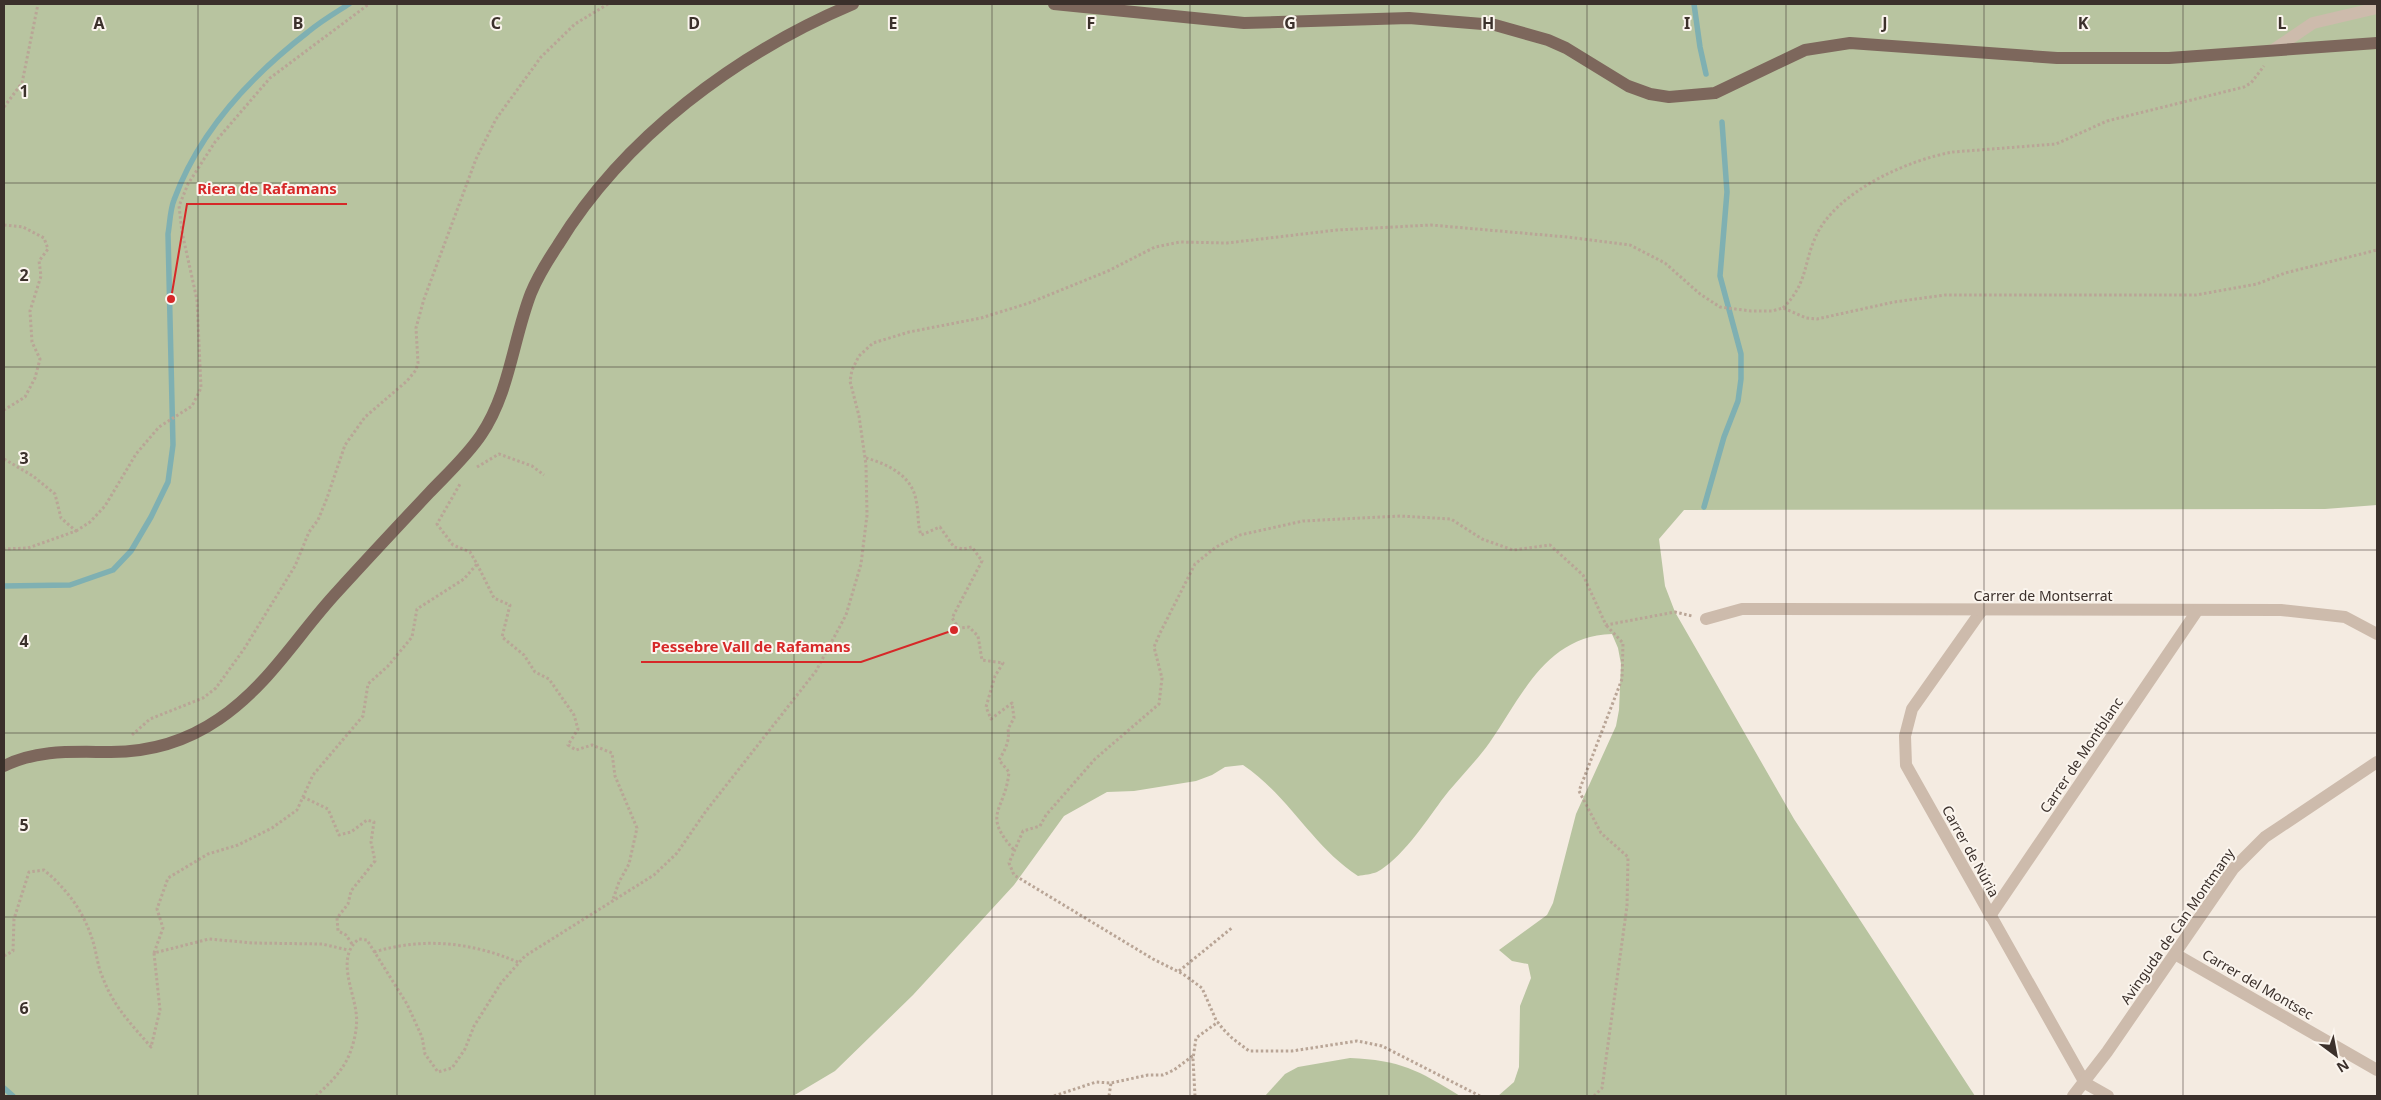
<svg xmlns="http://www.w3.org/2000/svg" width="2381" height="1100" font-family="'Noto Sans',sans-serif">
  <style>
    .green { fill: #b8c4a0 }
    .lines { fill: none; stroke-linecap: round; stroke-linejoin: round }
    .stream { stroke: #7fb0b2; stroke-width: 5.5 }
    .path { stroke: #b9a596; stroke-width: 3; stroke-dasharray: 2.5 2.5; stroke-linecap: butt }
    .minor { stroke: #cdbbac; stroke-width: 12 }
    .major { stroke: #7d675c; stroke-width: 12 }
    .grid { fill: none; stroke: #3b302b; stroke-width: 1; stroke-opacity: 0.55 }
    .labels { text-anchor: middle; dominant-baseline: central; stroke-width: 4; stroke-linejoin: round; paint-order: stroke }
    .street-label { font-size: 14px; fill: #3b302b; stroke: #fbf5ee }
    .grid-label { font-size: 16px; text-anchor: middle; font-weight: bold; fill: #3b302b; stroke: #fbf5ee; stroke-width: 4; stroke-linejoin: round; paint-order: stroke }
    .leader { fill: none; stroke: #d62828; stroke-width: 2 }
    .callout-dot { fill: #d62828; stroke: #fbf5ee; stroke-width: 2 }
    .callout-label { font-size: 15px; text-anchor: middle; font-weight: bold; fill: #d62828; stroke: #fbf5ee; stroke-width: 4; stroke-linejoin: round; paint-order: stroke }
  </style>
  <rect width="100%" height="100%" fill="#f4ebe1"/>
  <g class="green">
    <path d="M4,4h2373v501l-52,4 -641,1 -25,29 6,47 10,26 119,207 181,277h-477l16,-14 5,-15 1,-61 11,-28 -3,-14 -16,-3 -13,-11 48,-35 6,-12 23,-89 40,-88 3,-16 2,-46 -3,-16 -6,-14c-66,2 -90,62 -122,108 -15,21 -34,39 -49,59 -15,21 -41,59 -64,71 -5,2 -13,3 -19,4 -45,-29 -70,-81 -115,-111l-18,2 -13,8 -16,6 -62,10 -27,1 -43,24 -50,69 -101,110 -78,76 -42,25h-789z"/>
    <path d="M1350,1058c50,2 68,12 110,38h-195l20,-22 13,-7z"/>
  </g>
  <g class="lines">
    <g class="stream">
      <path d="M1694,4l6,43 6,27"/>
      <path d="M1704,507l20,-70 14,-36 3,-22v-25l-21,-78 7,-84 -5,-70"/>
      <path d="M4,586l66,-1 43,-15 18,-19 20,-34 17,-35 5,-37 -5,-211c2,-11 2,-24 6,-34 25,-69 77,-124 134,-168 13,-11 27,-19 41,-28"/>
      <path d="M4,1088l9,8"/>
    </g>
    <g class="path">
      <path d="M4,107l18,-24 16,-79"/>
      <path d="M4,225l19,2 21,11 4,11 -9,12 2,15 -11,35 2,31 8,17 -5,19 -10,19 -21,13"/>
      <path d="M1783,308c25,-25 20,-44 33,-72 20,-44 91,-76 137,-84l103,-8 51,-23 137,-34 7,-4 13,-17"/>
      <path d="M866,458c22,6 46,18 50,42 3,12 1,23 5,35l19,-8 14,20 9,2 9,-2 10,14 -30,57 7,10 10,-1 9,9 4,24 21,3 -8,13 -9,31 5,12 21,-16 2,15 -6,11c2,12 -3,21 -9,31l10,12c-4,40 -28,41 5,78"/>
      <path d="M4,459l29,17 22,18 6,24 15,13 -48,17 -24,1"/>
      <path d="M477,467l22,-13 33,12 12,9"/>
      <path d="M76,531l14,-9 15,-16 31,-52 23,-27 33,-21 9,-18 -4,-88 -15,-68 -3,-26 9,-22 27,-42 55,-64 99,-74"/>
      <path d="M477,564l17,34 16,7 -8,32 22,18 11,17 14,7 25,36 4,14 -10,16 8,5 16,-5 20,8 3,23 22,52 -8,36 -10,18 -7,20"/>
      <path d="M132,735l18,-16 53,-21 13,-10 28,-39 51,-83 14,-34 9,-12 9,-22 18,-53 20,-28 42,-36 9,-11 2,-7 -2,-35 8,-29 52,-140 20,-40 45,-62 34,-33 33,-20"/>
      <path d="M303,797l25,12 11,26 12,-3 16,-12 7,2 -3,20 4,19 -24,30 -3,13 -11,14 1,13 8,4 6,9"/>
      <path d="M374,952c50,-15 98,-10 146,11"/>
      <path d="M154,953l9,-25 -6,-19 11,-31 40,-24 30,-9 34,-17 25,-18 16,-35 50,-59 5,-32 20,-18 24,-29 5,-28 47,-30 13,-15 -7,-12 -17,-7 -16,-21 23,-40"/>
      <path d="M4,956l9,-5 1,-32 15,-47 15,-2c24,20 41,43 50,75 3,11 4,23 9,33 10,28 29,47 48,69l9,-37 -6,-57 55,-14 44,4 69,1 26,6"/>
      <path d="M1179,971l54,-44"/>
      <path d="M316,1096c14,-13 29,-27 35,-46 4,-11 7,-26 5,-38 -3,-23 -20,-56 3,-73l8,1 40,64 15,33 3,17 13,18 14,-4 13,-19 9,-23 27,-43 24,-27 129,-81 23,-22 29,-42 110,-140 30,-56 15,-51 6,-49 -1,-50 -7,-49 -9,-35 2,-11 7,-14 14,-13 36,-11 72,-14 48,-15 79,-32 47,-24 25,-5 47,1 110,-13 94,-5 136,12 63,8 35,18 35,31 20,13 31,4h21l11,-3 23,10 11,1 77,-17 51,-7h251l61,-11 28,-11 92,-23"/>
      <path d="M1054,1096l42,-14 15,1 37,-8h15l11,-5 20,-15"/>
      <path d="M1109,1096l2,-13"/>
      <path d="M1195,1096l-2,-37 3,-21 22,-16"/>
      <path d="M1480,1096l-98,-50 -25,-5 -65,10h-43l-17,-13 -9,-9 -7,-9 -14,-32 -19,-14 -30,-15 -139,-84 -5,-12 14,-32 17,-5 6,-11 49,-56 64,-55 3,-26 -8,-31 6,-14 35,-69 21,-17 24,-12 63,-14 97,-5 51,3 31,20 31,11 37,-5 33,30 23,50 69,-13 17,4"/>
      <path d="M1594,1096l8,-8 25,-182 1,-49 -27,-24 -22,-42 43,-112 1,-36 -17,-18"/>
    </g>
    <g class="minor">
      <path d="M2273,50l40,-27 64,-15"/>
      <path d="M1982,610l-70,99 -7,27 1,29 179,318 23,13"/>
      <path d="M1706,619l36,-10 539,1 64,7 32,17"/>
      <path d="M1990,916l207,-305"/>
      <path d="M2175,954l202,116"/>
      <path d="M2073,1096l34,-44 126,-183 32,-32 112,-75"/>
    </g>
    <g class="major">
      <path d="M1054,4l190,19 165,-5 86,7 53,15 18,8 62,38 22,8 19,3 46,-4 90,-43 45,-7 207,15h112l208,-15"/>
      <path d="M4,766c34,-17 70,-14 107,-14 38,0 76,-11 108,-33 51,-35 78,-84 119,-128 30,-33 60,-65 91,-98 17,-18 38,-37 52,-58 29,-43 32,-96 50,-142 7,-17 17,-33 27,-48 66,-108 179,-192 295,-241"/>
    </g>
  </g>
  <path class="grid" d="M198,4v1092M397,4v1092M595,4v1092M794,4v1092M992,4v1092M1190,4v1092M1389,4v1092M1587,4v1092M1786,4v1092M1984,4v1092M2183,4v1092M4,183h2373M4,367h2373M4,550h2373M4,733h2373M4,917h2373"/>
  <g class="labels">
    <g class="street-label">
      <text x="2043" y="595">Carrer de Montserrat</text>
      <text transform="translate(2081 755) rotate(-56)">Carrer de Montblanc</text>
      <text transform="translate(1971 851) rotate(61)">Carrer de Núria</text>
      <text transform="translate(2177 926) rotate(-55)">Avinguda de Can Montmany</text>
      <text transform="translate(2258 984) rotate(30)">Carrer del Montsec</text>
    </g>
  </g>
  <g class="grid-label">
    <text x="99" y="29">A</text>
    <text x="298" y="29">B</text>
    <text x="496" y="29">C</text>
    <text x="694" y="29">D</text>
    <text x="893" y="29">E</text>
    <text x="1091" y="29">F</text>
    <text x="1290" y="29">G</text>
    <text x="1488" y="29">H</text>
    <text x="1687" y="29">I</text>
    <text x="1885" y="29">J</text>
    <text x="2083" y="29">K</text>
    <text x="2282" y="29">L</text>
    <text x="24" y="97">1</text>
    <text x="24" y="281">2</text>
    <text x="24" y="464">3</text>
    <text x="24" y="647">4</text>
    <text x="24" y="831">5</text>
    <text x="24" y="1014">6</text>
  </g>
  <path class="leader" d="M171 299L187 204H347M954 630L861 662H641"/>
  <g class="callout-dot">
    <circle cx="171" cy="299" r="5"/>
    <circle cx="954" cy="630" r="5"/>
  </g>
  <g class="callout-label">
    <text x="267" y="194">Riera de Rafamans</text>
    <text x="751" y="652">Pessebre Vall de Rafamans</text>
  </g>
  <rect width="2381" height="1100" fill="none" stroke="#3b302b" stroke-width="10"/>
  <g transform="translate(2336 1055) rotate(148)" stroke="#fbf5ee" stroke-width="4" paint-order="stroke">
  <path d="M0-4L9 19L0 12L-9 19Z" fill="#3b302b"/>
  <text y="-8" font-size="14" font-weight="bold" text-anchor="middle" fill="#3b302b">N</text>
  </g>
</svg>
